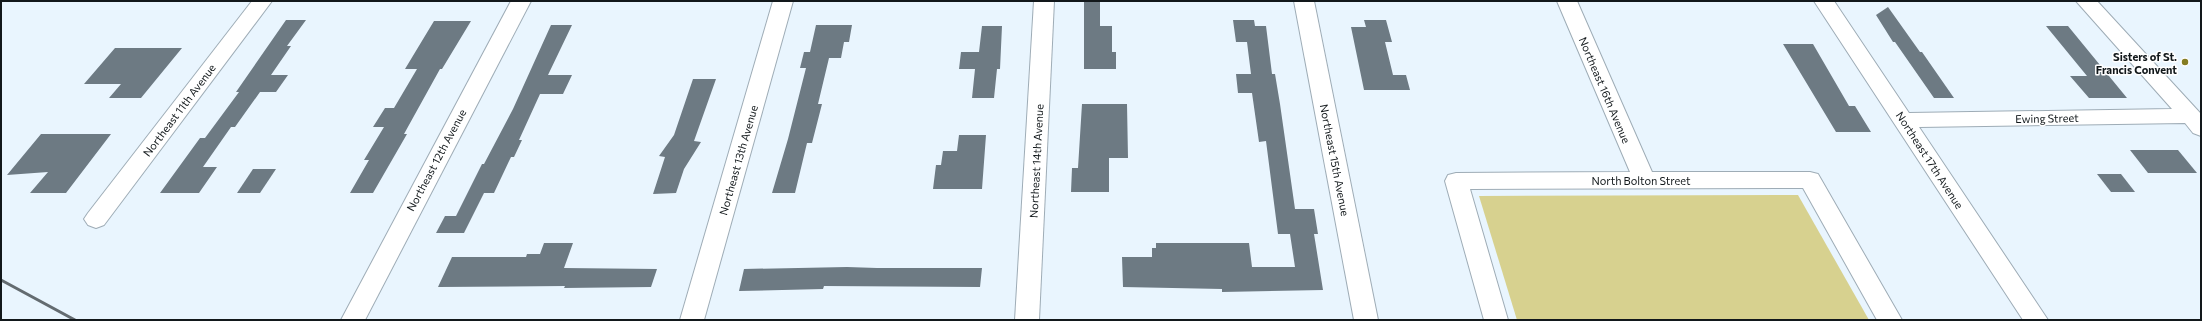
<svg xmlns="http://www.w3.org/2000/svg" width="2202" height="321" font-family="Commissioner,sans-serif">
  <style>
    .green { fill: #d7d18f }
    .building { fill: #6d7a83 }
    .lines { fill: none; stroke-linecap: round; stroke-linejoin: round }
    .minor-casing { stroke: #9eacb6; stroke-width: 2 }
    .minor { fill: #fff; fill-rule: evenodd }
    .rail { stroke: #636b70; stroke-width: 3 }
    .poi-dot { fill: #857c22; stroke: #fff; stroke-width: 1.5 }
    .labels { text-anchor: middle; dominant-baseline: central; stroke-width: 3; stroke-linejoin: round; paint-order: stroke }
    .poi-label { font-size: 11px; font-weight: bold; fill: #12181b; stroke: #fff; text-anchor: end }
    .street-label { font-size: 11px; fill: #12181b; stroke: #fff }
  </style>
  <rect width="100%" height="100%" fill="#e9f5fe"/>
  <path class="green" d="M1798,195l71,125h-352l-38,-124z"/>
  <g class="building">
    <path d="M1084,1h16v25h12v26h4v17h-32z"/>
    <path d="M1888,7l32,45h2l32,46h-20l-39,-56h-2l-17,-27z"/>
    <path d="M286,20h20l-19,26h4l-20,29h17l-12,17h-16l-25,35h-4l-28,40h14l-18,26h-39l40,-55h5l34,-46h-3z"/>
    <path d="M1233,20h21l1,6h11l6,48h3l5,30 15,105h19l4,25h-4l9,56 -101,2v-3l-99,-2 -1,-30h30v-9h4v-5h93l3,24h43l-5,-33h-12l-12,-93 -7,1 -7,-49h-14l-2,-19h15l-4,-32h-11z"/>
    <path d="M1364,20h22l6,22h-7l8,33h13l4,15h-46l-13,-63h15z"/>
    <path d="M434,21h37l-29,48h-2l-36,65h3l-34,59h-23l19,-33h-5l20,-33h-11l12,-19h9l23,-39h-12z"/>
    <path d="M551,25h21l-24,50h24l-9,19h-23l-21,46h3l-8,17h-3l-17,36h-10l-20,40h-28l9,-17h11l26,-52h2l29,-55z"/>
    <path d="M816,25h36l-3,17h-5l-3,16h-12l-11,46h4l-10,39h-5l-12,50h-23l16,-54 18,-71h-6l4,-16h6z"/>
    <path d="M982,26h20l-2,43h-3l-3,29h-22l3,-29h-16l2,-17h18z"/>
    <path d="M2046,26h22l59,72h-38l-19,-22h17z"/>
    <path d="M1783,44h30l36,62h6l16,26h-35z"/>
    <path d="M115,48h67l-41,50h-32l12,-14h-37z"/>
    <path d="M693,79h23l-22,62 7,1 -17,27 -8,24 -23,1 12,-37 -6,-1 15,-21z"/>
    <path d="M1082,104h45l1,54h-19v34h-38l1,-24h6z"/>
    <path d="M41,134h70l-45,59h-36l18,-21 -41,3z"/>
    <path d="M959,135h27l-4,54h-49l3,-24h5l2,-14h14z"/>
    <path d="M2130,150h48l19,23h-49z"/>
    <path d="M253,169h23l-16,24h-23z"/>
    <path d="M2097,174h24l14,18h-24z"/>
    <path d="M544,243h29l-9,25 93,1 -6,18 -87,1 1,-2 -127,1 14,-30h74l1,-3h13z"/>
    <path d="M847,267l30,1h105l-2,19 -156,-1 -1,3 -84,2 5,-22z"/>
  </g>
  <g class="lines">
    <defs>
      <g id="minor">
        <path d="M252,1h20l-168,224 -8,3 -8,-3 -4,-6 4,-6z"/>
        <path d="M511,1h20l-166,319h-24z"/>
        <path d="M773,1h20l-89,319h-24z"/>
        <path d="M1034,1h20l-15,319h-24z"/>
        <path d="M1294,1h20l64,319h-24z"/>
        <path d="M1557,1h20l75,171h158l8,2 84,146h-25l-74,-132 -333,1 38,131h-24l-39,-139 3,-6 8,-2 174,-1z"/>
        <path d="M1814,1h20l75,112 263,-4 -96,-108h21l104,113v22l-8,-3 -8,-10 -266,4 129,193h-25z"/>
      </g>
    </defs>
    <use href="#minor" class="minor-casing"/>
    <use href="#minor" class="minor"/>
    <path class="rail" d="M1,280l74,40"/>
  </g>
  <circle class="poi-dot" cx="2185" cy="62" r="4"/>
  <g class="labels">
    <g class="poi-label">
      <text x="2177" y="56">Sisters of St.<tspan x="2177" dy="13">Francis Convent</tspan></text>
    </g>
    <g class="street-label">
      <text transform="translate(1605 90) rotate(67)">Northeast 16th Avenue</text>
      <text transform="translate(179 110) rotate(-53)">Northeast 11th Avenue</text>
      <text transform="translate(2047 118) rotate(-1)">Ewing Street</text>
      <text transform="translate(436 160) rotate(-62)">Northeast 12th Avenue</text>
      <text transform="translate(738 160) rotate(-74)">Northeast 13th Avenue</text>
      <text transform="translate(1335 160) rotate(79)">Northeast 15th Avenue</text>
      <text transform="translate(1930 160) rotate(57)">Northeast 17th Avenue</text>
      <text transform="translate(1036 161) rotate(-87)">Northeast 14th Avenue</text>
      <text x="1641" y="180">North Bolton Street</text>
    </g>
  </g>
  <rect width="2202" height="321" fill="none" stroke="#12181b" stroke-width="4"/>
</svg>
